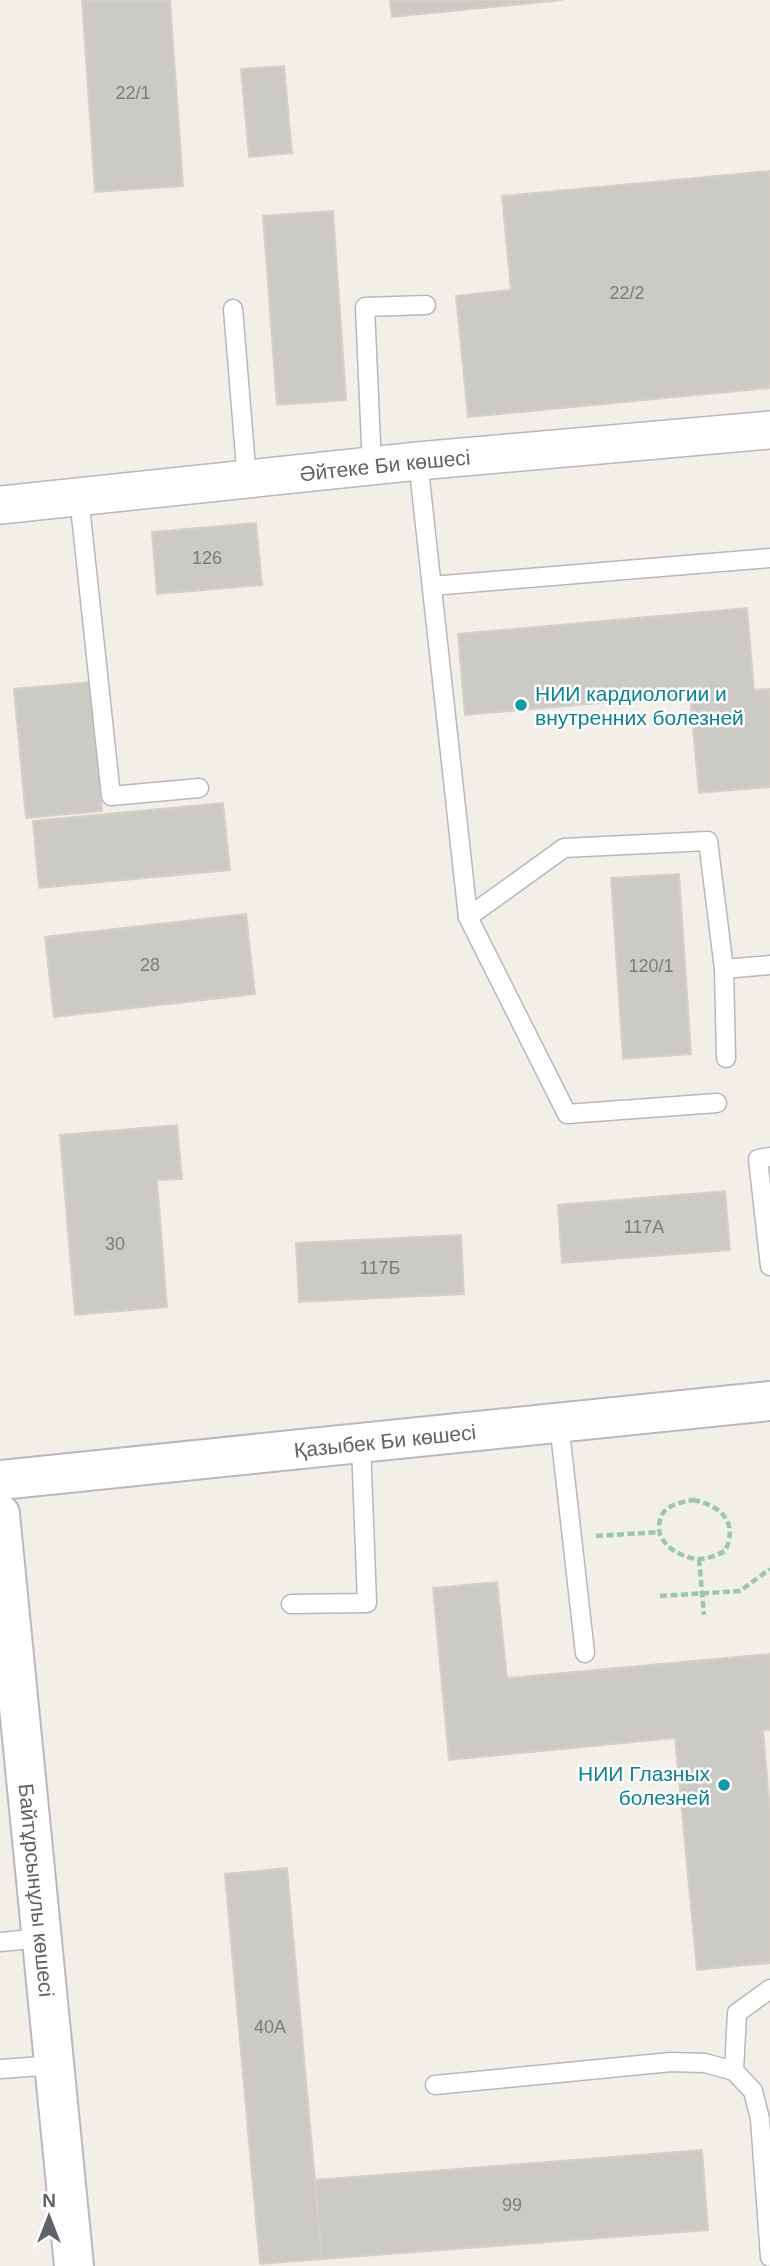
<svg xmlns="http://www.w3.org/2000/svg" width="770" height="2266" font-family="Arial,sans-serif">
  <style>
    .building { fill: #cccac5; stroke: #d6d1c6; stroke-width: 2 }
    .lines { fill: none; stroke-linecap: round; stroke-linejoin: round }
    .lane-casing { stroke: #b5b8bc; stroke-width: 21 }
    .street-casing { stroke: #b5b8bc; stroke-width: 40 }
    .secondary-casing { stroke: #b6babf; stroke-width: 42 }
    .path { stroke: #9cc7a9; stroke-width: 4.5; stroke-dasharray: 7 3.5; stroke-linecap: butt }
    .lane { stroke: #fff; stroke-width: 18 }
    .street { stroke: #fff; stroke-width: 37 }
    .secondary { stroke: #fff; stroke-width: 38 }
    .culture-dot { fill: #0f9aa8; stroke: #fff; stroke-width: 2.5 }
    .labels { text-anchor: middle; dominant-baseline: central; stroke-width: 5; stroke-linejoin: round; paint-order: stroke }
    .number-label { font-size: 18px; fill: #7a7d7f }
    .street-label { font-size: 21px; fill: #5f6368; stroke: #fff }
    .culture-label { font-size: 21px; fill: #0d838f; stroke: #fff; text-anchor: start }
  </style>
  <rect width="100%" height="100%" fill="#f1efe8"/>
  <g class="building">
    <path d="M82,0h88l13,186 -88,6z"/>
    <path d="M390,0h173l-171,17z"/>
    <path d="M284,66l8,87 -43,4 -8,-88z"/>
    <path d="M770,171v217l-302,29 -12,-121 55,-6 -9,-94z"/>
    <path d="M333,211l13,189 -69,5 -14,-189z"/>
    <path d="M256,523l6,62 -105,9 -5,-62z"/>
    <path d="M747,608l7,82 16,-1v98l-71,6 -9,-98 -225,20 -7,-81z"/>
    <path d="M91,682l11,129 -76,7 -12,-129z"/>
    <path d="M223,803l7,67 -191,18 -6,-67z"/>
    <path d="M679,874l12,180 -68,5 -12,-181z"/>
    <path d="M246,914l9,80 -201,23 -9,-80z"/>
    <path d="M177,1125l5,54 -25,1 10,127 -92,8 -15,-180z"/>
    <path d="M725,1191l5,59 -168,13 -4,-58z"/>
    <path d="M461,1235l3,59 -165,8 -3,-59z"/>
    <path d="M497,1582l10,96 263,-24v76h-7l7,80v153l-73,7 -22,-232 -226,22 -16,-172z"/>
    <path d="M287,1868l35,391 -62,5 -35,-390z"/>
    <path d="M702,2150l6,80 -386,29 -7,-79z"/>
  </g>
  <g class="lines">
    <defs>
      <g id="lane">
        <path d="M233,309l14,171"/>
        <path d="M418,461l50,456 99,197 150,-11"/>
        <path d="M372,467l-7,-160 61,-2"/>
        <path d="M79,497l32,299 88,-8"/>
        <path d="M432,586l338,-28"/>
        <path d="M468,917l96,-69 144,-7 16,128 2,89"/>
        <path d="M724,969l46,-4"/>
        <path d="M770,1157l-12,2 12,107"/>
        <path d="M559,1423l26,230"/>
        <path d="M291,1604l76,-1 -6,-159"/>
        <path d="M0,1942l42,-4"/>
        <path d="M0,2069l55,-4"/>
        <path d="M734,2071l3,-58 33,-24"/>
        <path d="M435,2085l236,-23 34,1 29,8 19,20 7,28 10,138"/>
      </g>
      <g id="street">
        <path id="s1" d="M0,505l418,-44 352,-31"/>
      </g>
      <g id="secondary">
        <path id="s2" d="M0,1480l770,-79"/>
        <path id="s3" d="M0,1514l74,752"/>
      </g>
    </defs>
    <use href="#lane" class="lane-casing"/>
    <use href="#street" class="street-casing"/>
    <use href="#secondary" class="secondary-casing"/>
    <g class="path">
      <path d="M693,1500c28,5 46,23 32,51 -8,4 -17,8 -26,8 -20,-1 -48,-18 -38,-42 4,-12 21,-15 32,-17z"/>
      <path d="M596,1536l64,-4"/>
      <path d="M699,1559l5,56"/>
      <path d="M660,1596l80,-5 30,-22"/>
    </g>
    <use href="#lane" class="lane"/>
    <use href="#street" class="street"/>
    <use href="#secondary" class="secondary"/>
  </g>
  <g class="culture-dot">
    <circle cx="521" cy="705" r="7"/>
    <circle cx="724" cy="1785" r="7"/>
  </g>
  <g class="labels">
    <g class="number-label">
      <text x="133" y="93">22/1</text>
      <text x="627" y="293">22/2</text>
      <text x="207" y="558">126</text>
      <text x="150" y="965">28</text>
      <text x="651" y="966">120/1</text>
      <text x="644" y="1227">117А</text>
      <text x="115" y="1244">30</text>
      <text x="380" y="1268">117Б</text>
      <text x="270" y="2027">40А</text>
      <text x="512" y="2205">99</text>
    </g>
    <g class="street-label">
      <text stroke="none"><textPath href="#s1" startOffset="387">Әйтеке Би көшесі</textPath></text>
      <text stroke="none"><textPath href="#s2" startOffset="387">Қазыбек Би көшесі</textPath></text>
      <text stroke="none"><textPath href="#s3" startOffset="378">Байтұрсынұлы көшесі</textPath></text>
    </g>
    <g class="culture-label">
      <text x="535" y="693">НИИ кардиологии и<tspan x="535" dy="24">внутренних болезней</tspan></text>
      <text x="710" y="1773" text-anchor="end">НИИ Глазных<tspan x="710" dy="24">болезней</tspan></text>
    </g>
  </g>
  <g transform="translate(49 2217)" stroke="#ffffff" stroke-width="5" paint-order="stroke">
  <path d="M0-5L12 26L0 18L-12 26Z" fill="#5f6368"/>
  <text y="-10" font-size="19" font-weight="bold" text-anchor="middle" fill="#5f6368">N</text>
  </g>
</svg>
